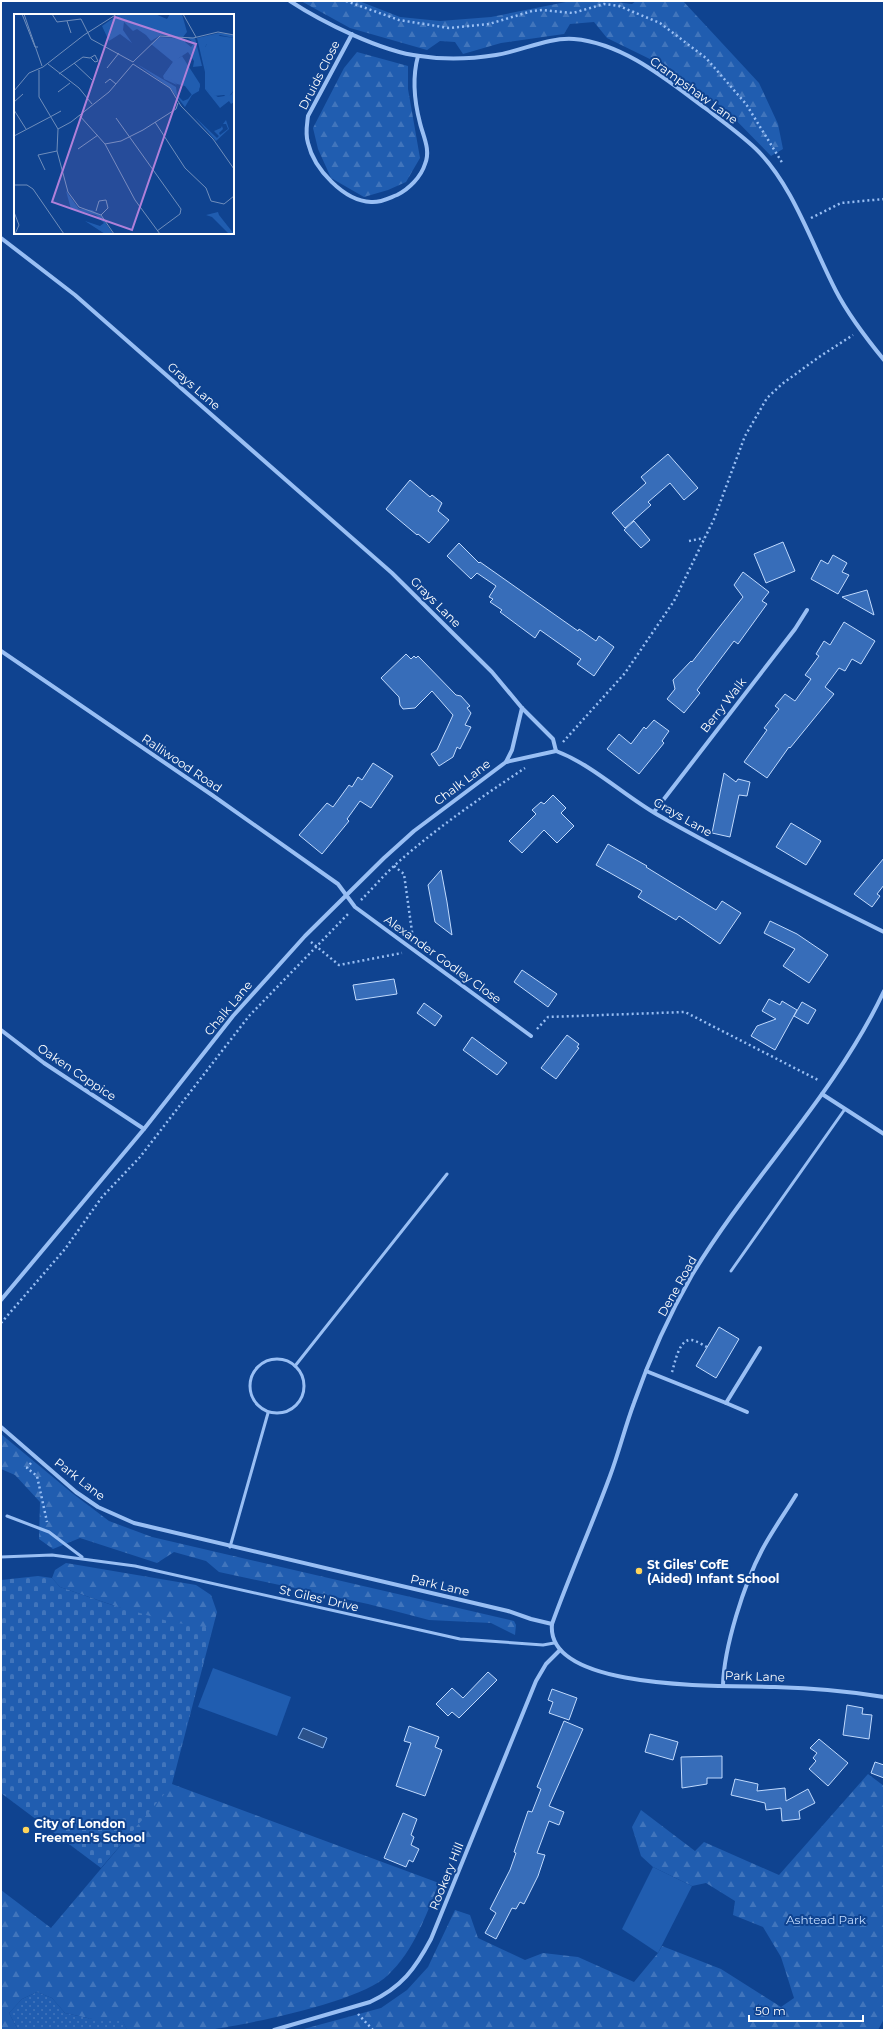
<svg xmlns="http://www.w3.org/2000/svg" width="885" height="2031" font-family="Montserrat,sans-serif">
  <style>
    .grass { fill: url(#grass-dots) }
    .forest { fill: url(#forest-firs) }
    .cemetery { fill: url(#cemetery-stones) }
    .park { fill: #205db0 }
    .water { fill: #2b528b; stroke: #8ab9f7 }
    .building { fill: #376db9; stroke: #c0dafe }
    .lines { fill: none; stroke-linecap: round; stroke-linejoin: round }
    .path { stroke: #99bff4; stroke-width: 2.5; stroke-dasharray: 2 3; stroke-linecap: butt }
    .lane { stroke: #99bff4; stroke-width: 3 }
    .street { stroke: #99bff4; stroke-width: 4 }
    .poi-dot { fill: #ffd55b; stroke: #0f4390; stroke-width: 1.5 }
    .labels { text-anchor: middle; dominant-baseline: central; stroke-width: 4; stroke-linejoin: round; paint-order: stroke }
    .street-label { font-size: 12px; fill: #fff; stroke: #0f4390 }
    .poi-label { font-size: 12px; font-weight: bold; fill: #fff; stroke: #0f4390; text-anchor: start }
    .park-label { font-size: 12px; fill: #c0dafe; stroke: #0f4390 }
    .inset-road { fill: none; stroke: #6f8ebc; stroke-width: 1 }
    .view { fill: #b080d9; fill-opacity: 0.15; stroke: #b080d9; stroke-width: 2 }
    .inset-edge { fill: none; stroke: #fff; stroke-width: 2 }
  </style>
  <defs>
    <pattern id="grass-dots" width="8" height="8" patternUnits="userSpaceOnUse"><rect width="8" height="8" fill="#205db0"/><path d="M2 2h.1M6 6h.1" fill="none" stroke="#4175bc" stroke-width="1.8" stroke-linecap="round"/></pattern>
    <pattern id="forest-firs" width="22" height="20" patternUnits="userSpaceOnUse"><rect width="22" height="20" fill="#205db0"/><path d="M5 1l3.5 6h-7zM16 11l3.5 6h-7z" fill="#4175bc"/></pattern>
    <pattern id="cemetery-stones" width="16" height="16" patternUnits="userSpaceOnUse"><rect width="16" height="16" fill="#205db0"/><path d="M2 7V4a2 2 0 0 1 4 0v3zM10 15v-3a2 2 0 0 1 4 0v3z" fill="#4175bc"/></pattern>
  </defs>
  <rect width="100%" height="100%" fill="#0f4390"/>
  <path class="grass" d="M37,1992l15,6 13,15 27,6h30l5,11h-109l-9,-17 13,-14z"/>
  <g class="forest">
    <path d="M301,1h58l41,16 40,4 51,-4 80,-16h37l24,3 4,-3h47l76,82 19,41 5,25 -12,7 -46,-47 -67,-46 -51,-25 -13,-16 -24,2 -6,10 -63,9 -38,11 -8,-12 -15,-1 -13,9 -77,-22z"/>
    <path d="M357,52l51,14v23l12,69 -14,24 -18,8 -24,7 -33,-19 -13,-29 -5,-21 31,-60z"/>
    <path d="M1,1434l71,59 37,28 43,16 362,84 2,4 -1,10 -24,-12 -62,-3 -61,-16 -149,-32 -13,-11 -32,-9 -17,11 -77,-25 -27,11 -14,-10 1,-37 -25,-27 -14,-6z"/>
    <path d="M66,1563l130,22 15,10 6,17 -45,172 267,99c-13,32 -25,68 -51,92 -27,27 -139,49 -179,55 -24,1 -56,0 -82,0l-5,-10 -30,-1 -27,-6 -13,-15 -15,-6 -15,7 -13,14 9,17h-17v-140l50,38 75,-89 -5,-231 -61,-21 -8,-9 3,-8z"/>
    <path d="M868,1774l16,12v233l-6,11h-578l81,-22 26,-18 21,-23 27,-57 15,5 8,23 47,22 18,-7 35,4 56,25 24,-29 4,-7 59,23 60,38 13,-9 -13,-41 -18,-30 -30,-12 2,-14 -29,-18 -14,3 -39,-19 -12,-11 -9,-29 9,-17 54,41 9,-9 75,33z"/>
  </g>
  <path class="cemetery" d="M38,1576l14,2 8,9 52,18 59,17 41,6 -41,156 -4,7 -66,77 -100,-75v-213z"/>
  <g class="park">
    <path d="M213,1668l78,29 -14,39 -79,-29z"/>
    <path d="M653,1867l39,19 -34,67 -36,-24z"/>
  </g>
  <path class="water" d="M303,1728l24,10 -4,10 -25,-10z"/>
  <g class="building">
    <path d="M668,454l30,34 -14,12 -14,-17 -22,19 3,3 -26,23 -13,-15 34,-30 -5,-6z"/>
    <path d="M410,480l20,17 2,-2 10,8 -4,8 11,9 -20,23 -11,-9 -1,1 -31,-26z"/>
    <path d="M634,521l16,19 -9,8 -17,-18z"/>
    <path d="M783,542l12,29 -29,12 -12,-29z"/>
    <path d="M459,543l20,20 1,-1 98,69 1,-2 17,12 3,-5 15,11 -20,29 -17,-12 4,-5 -41,-29 -5,8 -35,-26 2,-2 -12,-8 3,-3 -4,-2 7,-11 -19,-13 -6,6 -24,-23z"/>
    <path d="M833,555l14,8 -5,9 7,3 -11,19 -27,-15 10,-19 7,4z"/>
    <path d="M743,572l26,20 -7,9 5,3 -29,40 -4,-3 -37,49 3,3 -16,20 -17,-14 8,-10 -2,-9 18,-19 1,1 51,-65 -9,-12z"/>
    <path d="M867,590l7,25 -32,-18z"/>
    <path d="M844,622l31,19 -14,23 -9,-5 -7,12 -6,-3 -14,19 9,7 -44,54 -1,-1 -22,31 -23,-16 23,-32 -3,-2 15,-19 -4,-3 10,-12 10,7 16,-22 -6,-4 14,-19 -3,-2 8,-13 6,4z"/>
    <path d="M406,654l5,5 3,-3 2,2 2,-2 38,39 5,1 9,10 -3,2 4,5 -6,12 6,2 -11,22 -3,-2 -4,10 -14,9 -8,-12 6,-4 16,-35 -21,-24 -17,17 -12,1 -3,-4 -1,-8 -18,-19z"/>
    <path d="M654,720l15,11 -7,10 2,2 -25,31 -32,-25 12,-15 12,10 13,-17 2,2z"/>
    <path d="M373,763l20,13 -22,32 -11,-7 -13,18 2,2 -27,33 -23,-19 28,-32 6,4 16,-22 3,2 6,-10 4,3z"/>
    <path d="M724,773l12,9 2,-3 12,3 -3,14 -8,-1 -9,42 -18,-4z"/>
    <path d="M553,795l13,13 -5,5 13,13 -17,17 -13,-13 -22,23 -13,-12 27,-27 -4,-4 9,-8 3,2z"/>
    <path d="M791,823l30,18 -15,24 -30,-18z"/>
    <path d="M608,844l39,22 -1,1 70,43 6,-9 19,12 -21,31 -41,-28 -3,4 -38,-23 4,-6 -46,-26z"/>
    <path d="M884,858v27l-7,9 3,2 -8,11 -18,-13z"/>
    <path d="M441,870l6,32 5,33 -17,-13 -7,-37z"/>
    <path d="M770,921l27,13 31,21 -19,28 -26,-17 12,-17 -31,-16z"/>
    <path d="M522,970l35,24 -9,13 -34,-25z"/>
    <path d="M394,979l3,15 -41,6 -3,-15z"/>
    <path d="M769,999l11,6 2,-4 15,9 -22,40 -24,-14 6,-10 19,-7 -14,-8z"/>
    <path d="M802,1002l14,8 -8,14 -14,-8z"/>
    <path d="M424,1003l18,13 -7,10 -18,-13z"/>
    <path d="M567,1035l12,9 -2,3 2,1 -23,31 -15,-11z"/>
    <path d="M472,1037l35,26 -10,12 -34,-25z"/>
    <path d="M719,1327l20,12 -23,39 -20,-12z"/>
    <path d="M488,1672l9,8 -38,38 -7,-6 -4,4 -12,-12 16,-16 11,10z"/>
    <path d="M552,1689l25,9 -8,22 -20,-7 4,-11 -5,-2z"/>
    <path d="M847,1705l16,3 -1,6 10,1 -3,24 -26,-4z"/>
    <path d="M564,1721l19,8 -34,77 15,6 -5,13 -10,-4 -12,32 8,2 -7,21 -14,28 -4,-2 -4,7 -4,-1 -16,31 -11,-6 11,-20 -6,-4 20,-39 6,-17 -2,-1 14,-41 4,1 9,-23 -4,-2z"/>
    <path d="M409,1726l30,11 -4,10 7,3 -17,46 -29,-10 15,-43 -7,-2z"/>
    <path d="M650,1734l28,8 -5,18 -28,-8z"/>
    <path d="M819,1739l29,24 -20,23 -19,-17 7,-8 -3,-3 4,-5 -7,-5z"/>
    <path d="M722,1756v22h-15v6l-25,4 -1,-31z"/>
    <path d="M875,1762l9,3v13l-13,-5z"/>
    <path d="M735,1779l23,5 -1,7 28,-3 1,13 22,-12 7,14 -16,8 1,8 -18,2 -1,-13 -15,2 -1,-7 -34,-8z"/>
    <path d="M403,1813l14,6 -6,16 3,2 -3,8 8,4 -6,13 -4,-2 -3,7 -22,-9z"/>
  </g>
  <g class="lines">
    <g class="path">
      <path d="M346,1l53,19 50,8 40,-4 43,-13 10,-1 31,3 31,-9 15,2 41,17 46,35 40,46 37,60"/>
      <path d="M811,218l30,-15 43,-4"/>
      <path d="M689,541l15,-3"/>
      <path d="M563,742l62,-69 49,-72 40,-82 31,-83 22,-38 15,-14 37,-27 34,-22"/>
      <path d="M394,866l10,8 9,65"/>
      <path d="M361,900c11,-11 22,-24 34,-35 40,-36 85,-67 130,-97"/>
      <path d="M311,942l28,23 63,-12"/>
      <path d="M537,1029l11,-12 137,-5 135,69"/>
      <path d="M1,1323l64,-74 37,-52 38,-40 109,-141 100,-103"/>
      <path d="M672,1372c3,-9 7,-34 20,-32 5,1 11,5 15,7"/>
      <path d="M31,1463l-4,5 10,8 10,46"/>
      <path d="M358,2014l15,16"/>
    </g>
    <g class="lane">
      <path d="M731,1271l114,-162"/>
      <circle cx="277" cy="1386" r="27"/>
      <path d="M295,1366l152,-192"/>
      <path d="M7,1516l42,16 33,25"/>
      <path d="M230,1547l38,-134"/>
      <path d="M1,1557l51,-2 83,11 325,73 83,6 11,-2"/>
    </g>
    <g class="street">
      <path d="M290,1c32,21 92,51 130,55 25,4 51,3 76,-1 26,-4 52,-18 78,-16 49,4 93,41 131,69 17,13 35,26 51,41 37,36 56,96 80,142 13,25 30,47 48,69"/>
      <path d="M352,34l-44,82c-1,9 -3,18 0,27 6,26 36,58 63,59 9,1 18,-4 26,-7 12,-6 24,-18 28,-31 6,-14 -2,-28 -5,-41 -6,-23 -8,-45 -2,-67"/>
      <path d="M1,238l74,57 317,278 100,99 30,36 31,31 3,12"/>
      <path d="M1,651l211,144 126,89 17,23 176,129"/>
      <path d="M556,751c37,14 67,44 102,64 73,42 150,79 226,117"/>
      <path d="M506,762l6,-12 10,-42"/>
      <path d="M654,812l141,-183 12,-19"/>
      <path d="M884,991c-49,104 -133,186 -192,284 -23,40 -43,85 -58,128 -9,24 -15,49 -24,73 -18,49 -40,98 -58,148 -7,69 179,61 223,63 37,1 73,4 109,10"/>
      <path d="M1,1030l43,33 100,66"/>
      <path d="M822,1094l62,40"/>
      <path d="M1,1300l143,-171 89,-113 72,-80 79,-78 30,-27 92,-69 50,-11"/>
      <path d="M646,1371l80,32 34,-55"/>
      <path d="M726,1403l21,9"/>
      <path d="M1,1427l75,65 22,15 36,16 374,88 23,8 21,5"/>
      <path d="M723,1685c1,-38 21,-101 39,-135 10,-19 23,-37 34,-55"/>
      <path d="M274,2030l96,-28c32,-15 45,-33 61,-63l105,-258 10,-17 14,-14"/>
    </g>
  </g>
  <g class="poi-dot">
    <circle cx="639" cy="1571" r="4"/>
    <circle cx="26" cy="1830" r="4"/>
  </g>
  <g class="labels">
    <g class="street-label">
      <text transform="translate(319 75) rotate(-63)">Druids Close</text>
      <text transform="translate(694 90) rotate(36)">Crampshaw Lane</text>
      <text transform="translate(194 386) rotate(41)">Grays Lane</text>
      <text transform="translate(436 602) rotate(45)">Grays Lane</text>
      <text transform="translate(723 705) rotate(-52)">Berry Walk</text>
      <text transform="translate(182 763) rotate(34)">Ralliwood Road</text>
      <text transform="translate(462 782) rotate(-37)">Chalk Lane</text>
      <text transform="translate(683 817) rotate(30)">Grays Lane</text>
      <text transform="translate(443 959) rotate(36)">Alexander Godley Close</text>
      <text transform="translate(228 1008) rotate(-50)">Chalk Lane</text>
      <text transform="translate(77 1072) rotate(34)">Oaken Coppice</text>
      <text transform="translate(677 1286) rotate(-61)">Dene Road</text>
      <text transform="translate(80 1479) rotate(38)">Park Lane</text>
      <text transform="translate(440 1585) rotate(13)">Park Lane</text>
      <text transform="translate(319 1598) rotate(13)">St Giles' Drive</text>
      <text transform="translate(755 1676) rotate(2)">Park Lane</text>
      <text transform="translate(446 1876) rotate(-68)">Rookery Hill</text>
    </g>
    <g class="poi-label">
      <text x="647" y="1564">St Giles' CofE<tspan x="647" dy="14">(Aided) Infant School</tspan></text>
      <text x="34" y="1823">City of London<tspan x="34" dy="14">Freemen's School</tspan></text>
    </g>
    <g class="park-label">
      <text x="826" y="1919">Ashtead Park</text>
    </g>
  </g>
  <g transform="translate(14 14)">
    <rect width="220" height="220" fill="#0f4390"/>
    <path d="M191,75l13,8 13,-2 3,-5v12l-3,2 -2,-3 -9,7zM181,103l22,21 2,-2 -5,-5 7,-3 1,-2 1,3 -4,4 1,2 8,-6 -2,-5h-3l3,-4 3,9 -13,12z" fill="#205db0"/>
    <path d="M105,0h36l12,5 3,-5h12l5,18 -4,5 -22,-2 -10,6 -5,-6 -9,-6 -4,2 -9,-9 -1,8 9,13 -12,-9 -11,7 -7,-15zM205,19l15,2v3l-14,-3 -13,9 -2,3 3,25h-3l-8,-34zM145,23l26,2v3l6,5 3,-4 -6,-5h7l7,28 -9,1 1,-6 -6,-9 -9,6 -7,21 5,6 -13,-6 -1,-3 10,-14 -22,-18zM123,50l39,23 1,8 6,6 5,-2 12,-15v3l-8,8 -7,12 -15,-19zM52,177l13,18 13,1 9,6 12,18h-8l-20,-13 15,5 4,-3 -8,-8 -25,-6zM204,198l1,3 15,19h-5l-17,-17 -6,-2z" fill="#205db0"/>
    <path d="M168,42l18,28 -1,7 -7,4 -7,-9 -8,-2 -13,-9 9,-13z" fill="#205db0"/>
    <path d="M199,21l21,3v52l-6,8 -4,-3 -10,1 -9,-7v-17l2,-1 -4,-21 4,-6v-7z" fill="#205db0"/>
    <path class="inset-road" d="M8,0l13,33h3M10,0l18,52M38,0l5,8 24,-3M169,0l13,23M67,5l10,20 42,23M53,7l4,12M119,48l27,-26 33,2 25,-6 16,3M60,49l18,17M34,50l31,24 13,16M119,50l37,24 11,18 32,33 21,30M93,54l12,-15M25,56v27l19,32M45,60l24,-17 7,1 5,-3 3,6 -3,1 -4,-4M91,69l5,-4 6,5M0,77l15,-18 14,-6 41,-32 33,-21M44,78l12,-9M0,88l9,-8M0,96l12,19M65,101l26,29 30,56 25,34M36,103l11,-6M102,104l65,91 -1,5 -23,17M141,108l30,46 21,20 5,13 13,3 10,-8M44,115l-1,22 11,41 11,15 22,8 13,19M44,115l13,-7 38,-30 24,-28M0,122l36,-19M91,130l16,-3 22,-11 33,-21 2,-6M64,135l20,-14M31,156l-7,-15 19,-4M0,171h13l6,4 31,45M82,197l3,-10 7,-1 2,8 -7,7M0,198l5,13 -4,9"/>
    <path class="view" d="M101,3l81,27 -64,186 -80,-28z"/>
    <rect width="220" height="220" class="inset-edge"/>
  </g>
  <rect width="885" height="2031" fill="none" stroke="#ffffff" stroke-width="4"/>
  <path d="M749 2015v6h114v-6" fill="none" stroke="#ffffff" stroke-width="2"/>
  <text x="755" y="2015" font-size="12" fill="#ffffff" stroke="#0f4390" stroke-width="3" paint-order="stroke">50 m</text>
</svg>
